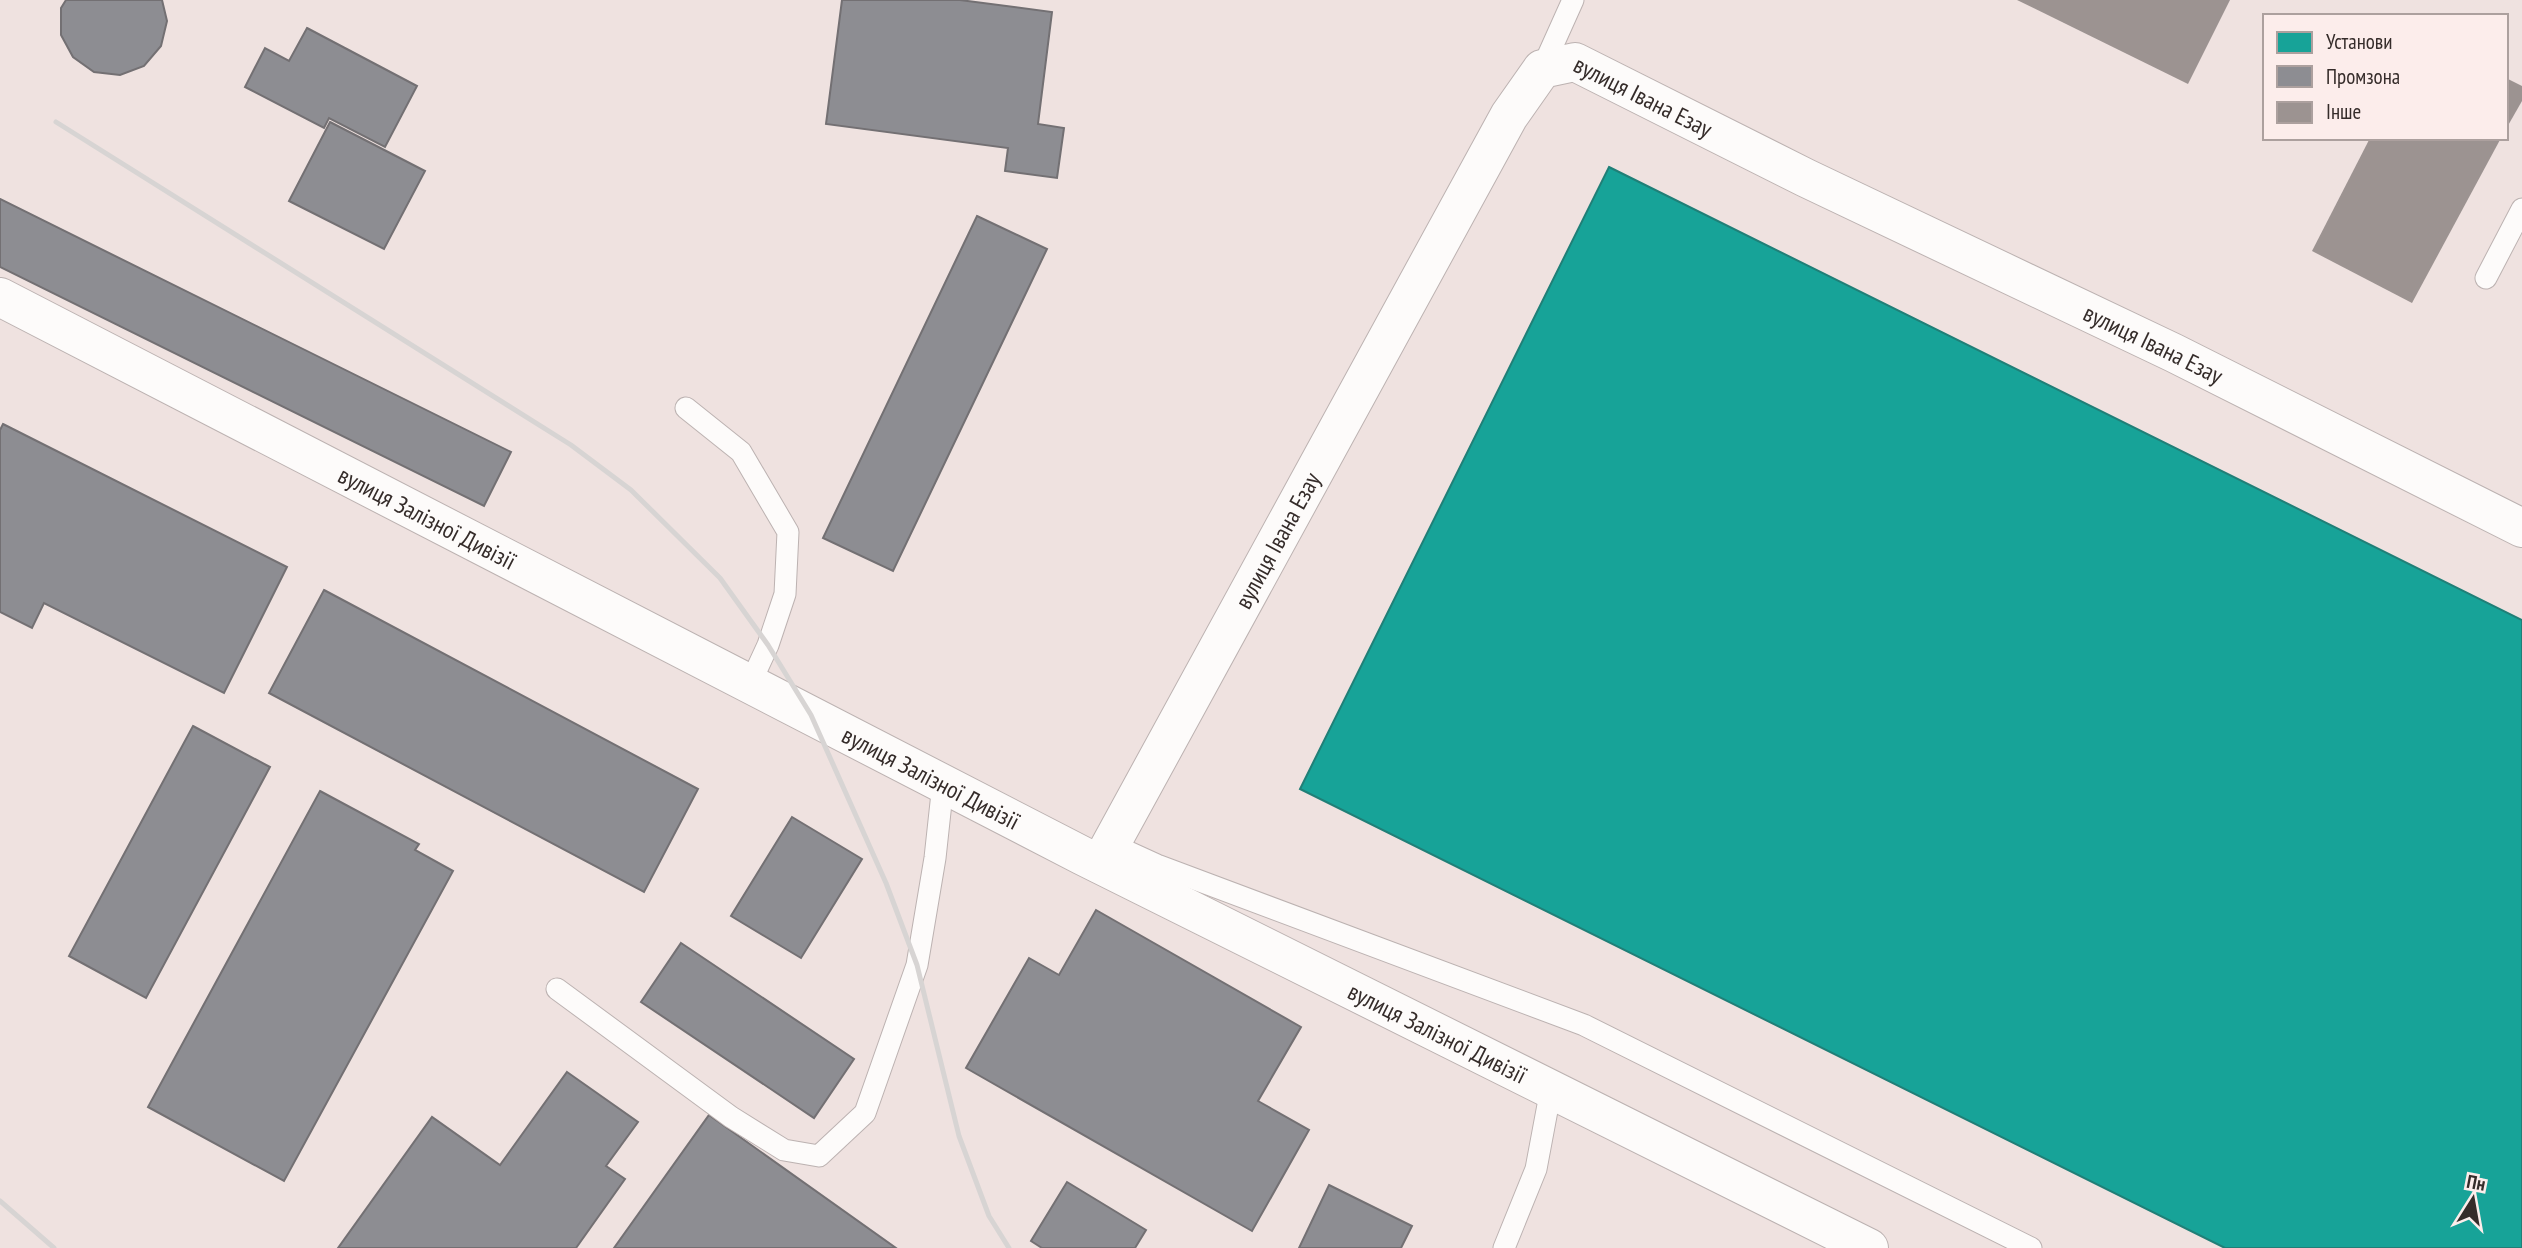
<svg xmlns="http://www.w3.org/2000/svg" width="2522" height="1248" font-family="'PT Sans Narrow',sans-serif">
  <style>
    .public { fill: #17a398; stroke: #207f77; stroke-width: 2 }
    .industry { fill: #8d8d92; stroke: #737073; stroke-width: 2 }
    .building { fill: #9c9391 }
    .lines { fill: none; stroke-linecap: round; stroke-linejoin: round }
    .lane-casing { stroke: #bcb2b1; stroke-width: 23 }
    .street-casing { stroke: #bcb2b1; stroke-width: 40 }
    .lane { stroke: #fdfbfa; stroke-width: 21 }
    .street { stroke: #fdfbfa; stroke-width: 38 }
    .rail { stroke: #d7d4d3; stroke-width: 5 }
    .labels { text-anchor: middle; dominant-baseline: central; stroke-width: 7; stroke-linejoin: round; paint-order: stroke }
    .street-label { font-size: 24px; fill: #352c2a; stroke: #fcedeb }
  </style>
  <rect width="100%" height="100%" fill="#efe2e0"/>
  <path class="public" d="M1609,167l913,453v628h-297l-925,-459z"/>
  <g class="industry">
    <path d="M66,0h96l5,21 -6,25 -17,20 -24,9 -26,-3 -21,-15 -12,-22v-27z"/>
    <path d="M842,0h118l92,12 -14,112 26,4 -7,50 -52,-7 3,-23 -182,-24z"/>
    <path d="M307,28l110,58 -32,61 -56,-29 -5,10 -79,-41 20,-39 24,13z"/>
    <path d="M330,122l95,49 -41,78 -95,-48z"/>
    <path d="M0,199l511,253 -27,54 -484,-239z"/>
    <path d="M977,216l70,33 -154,322 -70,-33z"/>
    <path d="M3,424l284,143 -63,126 -180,-90 -12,25 -32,-16v-182z"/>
    <path d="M324,590l374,199 -54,103 -375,-199z"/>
    <path d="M193,726l77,41 -124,231 -77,-42z"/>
    <path d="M320,791l99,53 -4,6 38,21 -169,310 -136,-74z"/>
    <path d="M792,817l70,42 -61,99 -70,-42z"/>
    <path d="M1096,910l205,117 -43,74 51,29 -57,101 -286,-163 63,-110 30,17z"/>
    <path d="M681,943l173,116 -40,59 -173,-116z"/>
    <path d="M567,1072l71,50 -32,44 19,13 -49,69h-238l94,-131 68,48z"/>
    <path d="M709,1115l187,133h-282z"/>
    <path d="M1067,1182l79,48 -11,18h-93l-11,-7z"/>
    <path d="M1329,1185l83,41 -11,22h-102z"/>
  </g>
  <g class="building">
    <path d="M2017,0h213l-42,84z"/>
    <path d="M2506,78l16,8v15l-16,28z"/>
    <path d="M2370,138h131l-89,165 -100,-52z"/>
  </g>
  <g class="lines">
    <defs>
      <g id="lane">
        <path d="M1542,69l31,-69"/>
        <path d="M2486,278l36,-69"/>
        <path d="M686,408l55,44 47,80 -3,62 -17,51 -18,39"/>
        <path d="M1111,844l46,21 427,160 447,223"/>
        <path d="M557,989l174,128 53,33 35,6 46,-43 52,-148 18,-107 8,-74"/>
        <path d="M1504,1248l32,-79 15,-80"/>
      </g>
      <g id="street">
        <path id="s1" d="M0,297l1083,559 786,392"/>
        <path id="s2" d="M1100,864l409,-748 33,-47 33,-7 231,116 368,175 348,175"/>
      </g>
    </defs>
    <use href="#lane" class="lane-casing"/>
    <use href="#street" class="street-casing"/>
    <use href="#lane" class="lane"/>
    <use href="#street" class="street"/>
    <g class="rail">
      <path d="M56,122l515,323 60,45 89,88 48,67 43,70 75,168 31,82 42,171 30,80 20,32"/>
      <path d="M0,1201l54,47"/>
    </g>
  </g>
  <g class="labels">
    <g class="street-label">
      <text stroke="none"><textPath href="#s2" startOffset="1020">вулиця Івана Езау</textPath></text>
      <text stroke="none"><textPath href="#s2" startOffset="1587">вулиця Івана Езау</textPath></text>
      <text stroke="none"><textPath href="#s1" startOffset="481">вулиця Залізної Дивізії</textPath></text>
      <text stroke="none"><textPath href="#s2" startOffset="369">вулиця Івана Езау</textPath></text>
      <text stroke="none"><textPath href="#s1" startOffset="1048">вулиця Залізної Дивізії</textPath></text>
      <text stroke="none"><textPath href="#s1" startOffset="1615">вулиця Залізної Дивізії</textPath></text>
    </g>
  </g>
  <rect x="2263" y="14" width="245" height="126" fill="#fcedeb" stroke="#aca09e" stroke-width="2"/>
  <rect x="2277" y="32" width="35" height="21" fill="#17a398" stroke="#aca09e" stroke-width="2"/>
  <text x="2326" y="49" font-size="21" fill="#352c2a">Установи</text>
  <rect x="2277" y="66" width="35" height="21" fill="#8d8d92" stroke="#aca09e" stroke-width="2"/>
  <text x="2326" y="84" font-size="21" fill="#352c2a">Промзона</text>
  <rect x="2277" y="102" width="35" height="21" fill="#9c9391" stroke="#aca09e" stroke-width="2"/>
  <text x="2326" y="119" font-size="21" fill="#352c2a">Інше</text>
  <g transform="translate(2473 1199) rotate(11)" stroke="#fcedeb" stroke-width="5" paint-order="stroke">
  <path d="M0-5L12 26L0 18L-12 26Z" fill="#352c2a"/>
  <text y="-10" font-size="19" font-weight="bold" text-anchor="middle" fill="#352c2a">Пн</text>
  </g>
</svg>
